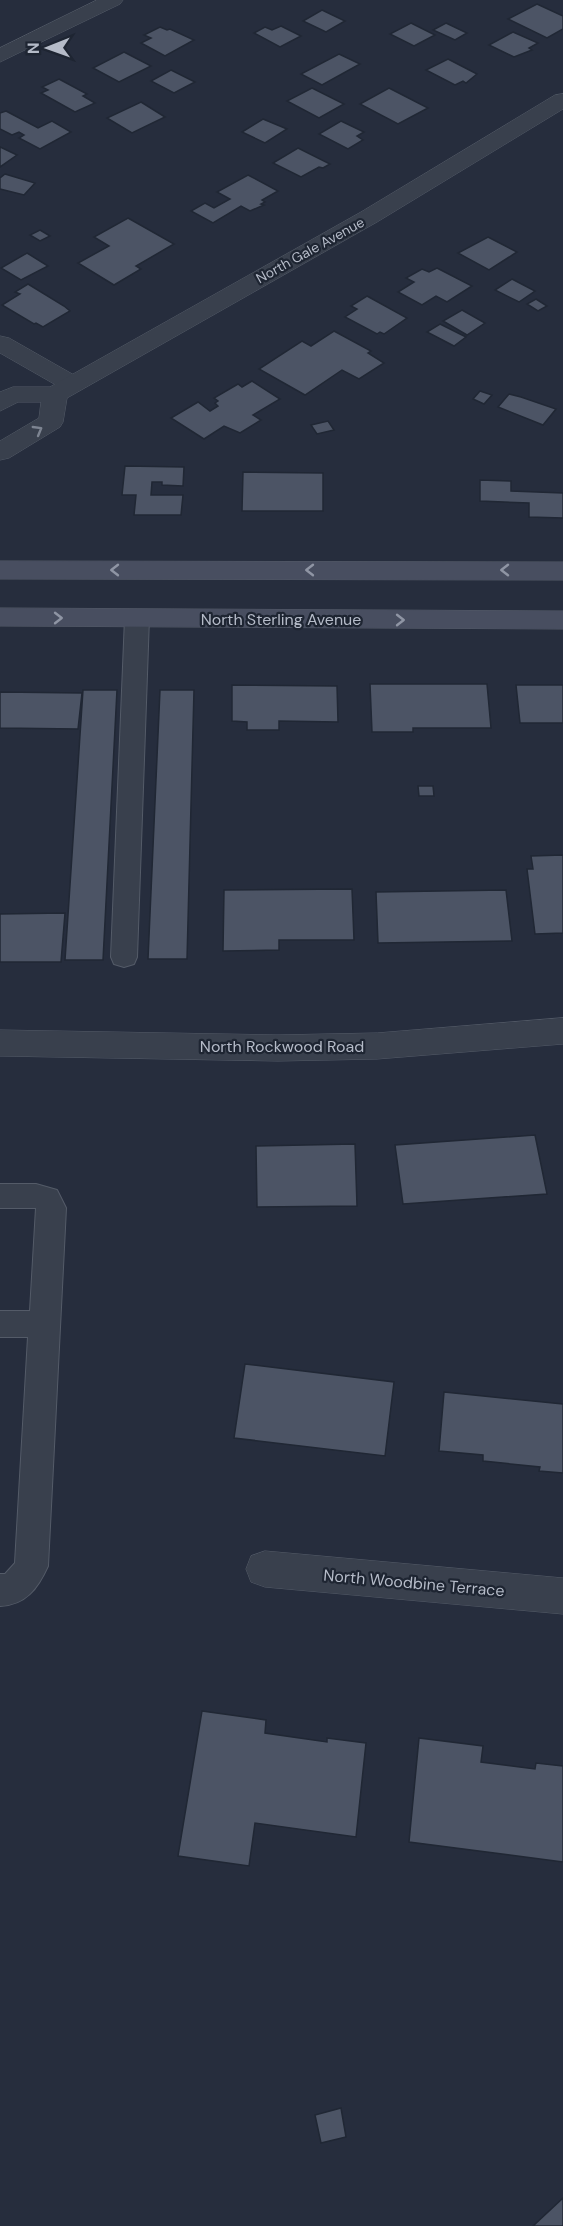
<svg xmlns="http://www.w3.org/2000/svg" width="563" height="2226" font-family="'DM Sans',sans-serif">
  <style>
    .building { fill: #4c5465; stroke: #202734; stroke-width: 1.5 }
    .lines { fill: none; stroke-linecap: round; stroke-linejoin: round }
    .service-casing { stroke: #545b68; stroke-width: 2 }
    .minor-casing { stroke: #545b68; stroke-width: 1 }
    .tertiary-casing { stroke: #545b68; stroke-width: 1 }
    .secondary-casing { stroke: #545b68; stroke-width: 1 }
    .service { fill: #39404d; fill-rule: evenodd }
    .minor { fill: #39404d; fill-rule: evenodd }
    .tertiary { fill: #39404d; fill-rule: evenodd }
    .secondary { fill: #484e60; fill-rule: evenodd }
    .oneway { stroke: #7d8491 }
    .oneway2 { stroke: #8f95a4 }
    .labels { text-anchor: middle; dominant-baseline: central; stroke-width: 4.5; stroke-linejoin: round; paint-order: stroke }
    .far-street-label { font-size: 14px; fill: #b5bbc8; stroke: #1e2532 }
    .street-label { font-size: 16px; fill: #b5bbc8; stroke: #1e2532 }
  </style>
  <rect width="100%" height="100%" fill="#262d3d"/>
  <g class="building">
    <path d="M537,4l26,12v13l-16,9 -39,-19z"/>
    <path d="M322,10l23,11 -19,11 -23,-11z"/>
    <path d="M411,23l24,12 -21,11 -24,-12z"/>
    <path d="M446,23l21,10 -12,7 -22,-10z"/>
    <path d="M281,26l20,10 -21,11 -26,-14 11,-6 7,3z"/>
    <path d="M160,27l7,3 3,-1 24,11 -29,16 -24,-13 10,-5 -7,-3z"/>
    <path d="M513,32l25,11 -9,5 3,2 -18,7 -25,-12z"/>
    <path d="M124,52l27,14 -32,16 -26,-14z"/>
    <path d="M339,54l21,10 -38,21 -21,-11z"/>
    <path d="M448,59l29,15 -11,9 -3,-2 -8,4 -29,-15z"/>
    <path d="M171,70l24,12 -21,11 -23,-12z"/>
    <path d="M59,79l28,15 -4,2 12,7 -20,9 -34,-19 7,-3 -6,-3z"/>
    <path d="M312,88l32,16 -25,14 -32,-17z"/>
    <path d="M389,88l39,20 -30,16 -38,-20z"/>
    <path d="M141,102l24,15 -33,16 -25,-15z"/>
    <path d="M6,111l32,17 14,-7 19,11 -31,17 -21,-11 5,-3 -5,-3 -7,3 -12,-6v-16z"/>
    <path d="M263,119l24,10 -22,14 -23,-11z"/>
    <path d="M341,121l23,11 -7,4 6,4 -15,9 -29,-15z"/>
    <path d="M0,147l17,8 -17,12z"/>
    <path d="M298,148l32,16 -7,4 -4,-1 -18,10 -28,-14z"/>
    <path d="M5,174l30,9 -11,12 -24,-6v-11z"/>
    <path d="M248,175l30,16 -16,9 3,2 -4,2 3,1 -14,6 -9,-5 -28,17 -22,-12 14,-8 9,5 16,-9 -13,-7z"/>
    <path d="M128,218l46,26 -38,22 5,3 -27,16 -36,-22 31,-17 -15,-9z"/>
    <path d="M40,230l10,6 -10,5 -10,-6z"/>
    <path d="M488,237l29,15 -28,18 -31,-17z"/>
    <path d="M27,253l21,13 -27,14 -20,-12z"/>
    <path d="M437,268l35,18 -25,16 -11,-6 -14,9 -24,-13 16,-10 -8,-4 16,-9 7,3z"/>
    <path d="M512,279l23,12 -16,11 -24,-12z"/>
    <path d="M28,284l36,22 6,5 -27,16 -7,-4 -2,1 -32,-19 18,-11 -5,-2z"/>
    <path d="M367,296l40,22 -23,16 -4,-2 -3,2 -32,-17 12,-8 -6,-3z"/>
    <path d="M536,299l11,7 -9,5 -11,-7z"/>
    <path d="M462,310l23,13 -18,12 -24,-14z"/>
    <path d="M440,324l26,13 -12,9 -27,-14z"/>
    <path d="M334,331l37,20 -3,2 16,10 -25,16 -17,-9 -37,25 -46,-26 43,-28 9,5z"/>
    <path d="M252,381l28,18 -27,16 8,5 -21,13 -16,-7 -20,13 -33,-21 27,-16 12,9 8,-5 -3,-3 3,-2 -4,-3 24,-14 4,3z"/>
    <path d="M480,391l12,4 -8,9 -11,-5z"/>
    <path d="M509,394l12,3 35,12 -13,16 -45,-18z"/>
    <path d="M328,421l6,9 -17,4 -6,-9z"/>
    <path d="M125,466l59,1 -1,19 -21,-1v-3h-10l-1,13h32l-2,20h-47l2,-20h-14z"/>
    <path d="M243,472l80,1v38h-81z"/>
    <path d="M480,480l31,1v10l52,2v25l-34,-1v-14l-49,-2z"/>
    <path d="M370,684h117l4,44h-78v4h-41z"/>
    <path d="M232,685l105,1 1,36 -59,-1v9h-32v-8l-15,-1z"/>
    <path d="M516,685h47v38h-43z"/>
    <path d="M83,690h34l-14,270h-38z"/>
    <path d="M160,690h34l-7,269h-39z"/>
    <path d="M0,692l82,1 -4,36 -78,-1z"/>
    <path d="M418,786h15l1,10h-15z"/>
    <path d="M563,855v78l-28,1 -8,-65h6l-2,-13z"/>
    <path d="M352,889l2,51h-75v10l-56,1 1,-61z"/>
    <path d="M506,890l6,51 -134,2 -2,-51z"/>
    <path d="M65,913l-4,49h-61v-48z"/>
    <path d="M535,1135l12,59 -144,10 -8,-59z"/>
    <path d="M355,1144l2,62 -100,1 -1,-61z"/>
    <path d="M245,1364l149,18 -9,74 -151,-18z"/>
    <path d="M444,1392l119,12v69l-24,-2 1,-4 -57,-6v-6l-44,-4z"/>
    <path d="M202,1711l64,9 -1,13 62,9v-4l39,5 -10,94 -101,-14 -6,43 -71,-10z"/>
    <path d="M419,1738l64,8 -2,16 54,7 1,-6 27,3v96l-154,-20z"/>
    <path d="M341,2108l5,29 -25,6 -6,-28z"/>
    <path d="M563,2198v28h-30z"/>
  </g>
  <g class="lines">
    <defs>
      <g id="service">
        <path d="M137,610l8,2 4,6 -12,339 -3,7 -10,3 -10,-3 -3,-7 14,-339 4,-6z"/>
        <path d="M0,1184h36l21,6 9,18 -18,358c-10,22 -22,39 -48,40v-32h5l10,-11 13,-226h-28v-26h30l6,-103h-36z"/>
      </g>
      <g id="minor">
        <path d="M97,0h26l-3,4 -120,58v-14z"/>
        <path d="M0,336l9,2 72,41 3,5 -3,5 -9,2 -9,-2 -63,-36z"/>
        <path d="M563,1018v26l-186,15 -99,2 -278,-5v-26l278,5 99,-2z"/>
        <path d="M265,1551l298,27v36l-298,-27 -14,-5 -5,-13 5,-13z"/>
      </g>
      <path id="tertiary" d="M563,94v15l-186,113 -310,176 -4,24 -3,5 -51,31 -9,2v-19l39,-23 2,-16h-23l-18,9v-19l13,-5h37l311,-175 194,-117z"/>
      <g id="secondary">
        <path d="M0,561l563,1v18l-563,-1z"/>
        <path d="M0,608l563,3v18l-563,-3z"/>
      </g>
    </defs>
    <use href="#service" class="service-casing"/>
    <use href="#minor" class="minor-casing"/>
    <use href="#tertiary" class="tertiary-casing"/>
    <use href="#secondary" class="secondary-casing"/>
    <use href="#service" class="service"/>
    <use href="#minor" class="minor"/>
    <use href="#tertiary" class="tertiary"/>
    <use href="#secondary" class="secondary"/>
  </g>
  <defs><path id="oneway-chevron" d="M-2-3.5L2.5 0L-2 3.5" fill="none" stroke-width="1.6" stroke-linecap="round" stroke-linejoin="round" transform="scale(1.5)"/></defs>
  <use class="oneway" href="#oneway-chevron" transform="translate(38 430) rotate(-30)"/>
  <g class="oneway2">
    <use href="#oneway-chevron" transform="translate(115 570) rotate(-180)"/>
    <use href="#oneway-chevron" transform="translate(310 570) rotate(-180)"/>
    <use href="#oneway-chevron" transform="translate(505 570) rotate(-180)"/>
    <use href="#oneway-chevron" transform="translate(58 618)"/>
    <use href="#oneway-chevron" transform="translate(400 620)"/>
  </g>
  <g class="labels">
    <g class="far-street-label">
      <text transform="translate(310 250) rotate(-29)">North Gale Avenue</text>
    </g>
    <g class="street-label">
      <text x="281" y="619">North Sterling Avenue</text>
      <text x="282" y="1046">North Rockwood Road</text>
      <text transform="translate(414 1583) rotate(5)">North Woodbine Terrace</text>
    </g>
  </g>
  <g transform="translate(48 48) rotate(269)" stroke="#1e2532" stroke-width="4.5" paint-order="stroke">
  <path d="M0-4.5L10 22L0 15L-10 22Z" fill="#b5bbc8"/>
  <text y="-9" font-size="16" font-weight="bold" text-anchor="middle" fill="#b5bbc8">N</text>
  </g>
</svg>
